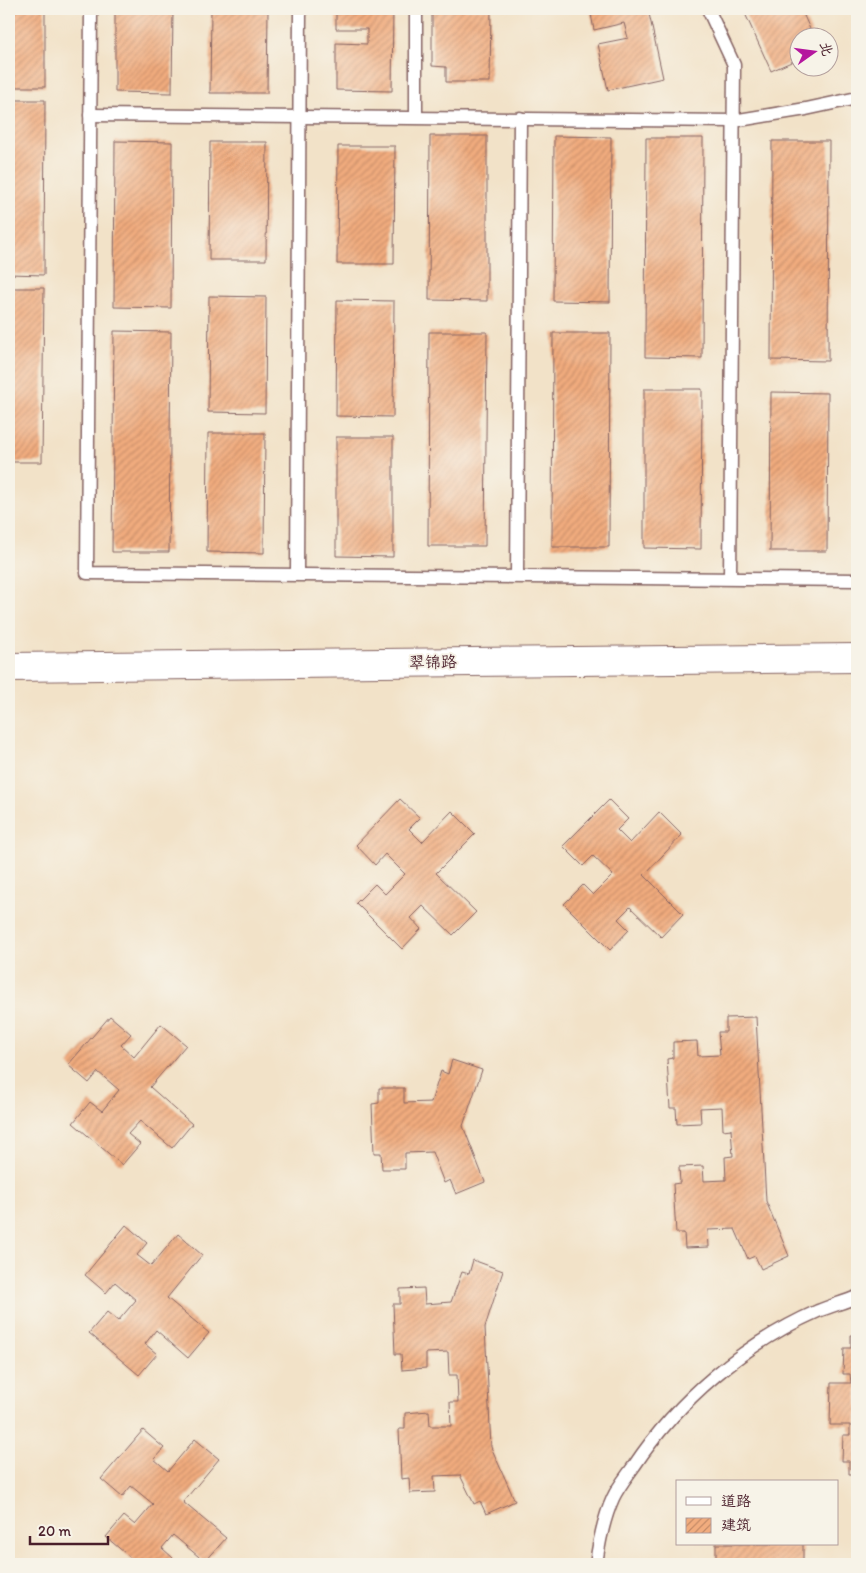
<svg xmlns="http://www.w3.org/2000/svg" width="866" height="1573" font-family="Itim,'LXGW WenKai TC',sans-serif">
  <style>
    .building { fill: url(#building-hatch) }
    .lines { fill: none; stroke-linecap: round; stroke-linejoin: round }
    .service-casing { stroke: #856362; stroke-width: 15 }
    .tertiary-casing { stroke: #856362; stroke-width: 30 }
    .service { stroke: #fff; stroke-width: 12 }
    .tertiary { stroke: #fff; stroke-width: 28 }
    .labels { text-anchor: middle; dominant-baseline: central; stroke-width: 4; stroke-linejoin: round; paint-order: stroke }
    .street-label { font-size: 16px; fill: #4a1f2b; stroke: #f7f3e8 }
  </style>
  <defs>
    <pattern id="building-hatch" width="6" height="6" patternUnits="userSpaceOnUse" patternTransform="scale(1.25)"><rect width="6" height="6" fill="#f1ac7e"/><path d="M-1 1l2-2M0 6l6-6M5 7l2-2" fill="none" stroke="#c58b67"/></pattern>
  </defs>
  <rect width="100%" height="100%" fill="#f7f3e8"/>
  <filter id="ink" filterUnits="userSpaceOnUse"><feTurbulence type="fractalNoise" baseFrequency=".02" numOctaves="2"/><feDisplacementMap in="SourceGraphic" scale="10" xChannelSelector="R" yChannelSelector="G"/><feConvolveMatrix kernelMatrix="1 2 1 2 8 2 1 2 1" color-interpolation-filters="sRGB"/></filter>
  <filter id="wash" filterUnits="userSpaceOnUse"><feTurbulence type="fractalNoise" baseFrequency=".0096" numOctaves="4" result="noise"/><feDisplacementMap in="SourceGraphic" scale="20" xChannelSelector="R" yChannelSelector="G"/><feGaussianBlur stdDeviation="1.12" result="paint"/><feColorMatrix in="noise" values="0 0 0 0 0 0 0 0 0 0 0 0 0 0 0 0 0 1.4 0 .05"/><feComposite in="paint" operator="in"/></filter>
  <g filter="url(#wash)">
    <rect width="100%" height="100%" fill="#f2e2c8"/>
    <g id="blocks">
      <g class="building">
        <rect x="9" y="9" width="36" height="78"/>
        <path d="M115,9h58l-1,84 -57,-1z"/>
        <path d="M211,9h57l-1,84h-57z"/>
        <path d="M336,9h57l-1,82 -56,-1v-47l31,1v-15h-31z"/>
        <path d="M432,9h59l-1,73h-44v-15l-14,-1z"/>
        <path d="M590,9h58l15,69 -55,12 -10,-46 30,-6 -4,-15 -30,7z"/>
        <path d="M743,9h58l13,29h-16v21l-27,12z"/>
        <path d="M9,100h36l-1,175 -35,-1z"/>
        <path d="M430,136h57v165l-58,-1z"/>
        <path d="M554,136l57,1 -1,165 -57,-1z"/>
        <path d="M646,138h57l-1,220 -57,-1z"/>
        <path d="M115,141l57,1 -1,166 -57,-1z"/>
        <path d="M772,141h57l-1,220 -57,-1z"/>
        <path d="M210,142h57l-1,118h-57z"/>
        <path d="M338,146h57l-1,118h-57z"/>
        <path d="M9,288h35l-2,174h-33z"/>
        <path d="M209,296l57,1 -1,116 -57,-1z"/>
        <path d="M337,300l57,1 -1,116 -57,-1z"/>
        <path d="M114,331l57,1 -2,220h-57z"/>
        <path d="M429,332h58l-2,214h-57z"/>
        <path d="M553,333h57l-1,214h-57z"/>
        <path d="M644,389h58l-1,160 -57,-1z"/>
        <path d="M771,392l57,1 -1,158h-57z"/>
        <path d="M208,433h57l-1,120 -57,-1z"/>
        <path d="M336,437h57v120l-57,-1z"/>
        <path d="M400,799l20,19 -11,11 13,13 30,-31 23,23 -39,39 40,39 -23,23 -30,-29 -12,12 10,11 -19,20 -46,-46 19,-19 10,10 20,-20 -20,-20 -10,11 -19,-20z"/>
        <path d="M609,800l19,19 -11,11 13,13 29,-31 23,23 -38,40 39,39 -22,23 -31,-30 -12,12 11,11 -19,20 -46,-46 19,-19 10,10 20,-20 -20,-19 -10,10 -20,-20z"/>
        <path d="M110,1016l21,18 -10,11 13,12 27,-33 25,21 -36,42 42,37 -20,24 -32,-27 -12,13 12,10 -18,21 -49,-42 17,-21 12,9 17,-21 -21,-18 -9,11 -21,-18z"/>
        <path d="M756,1017l10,184 23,55 -28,13 -6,-13 -7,3 -13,-30 -27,1 1,17 -24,1 -1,-15h-8l-3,-49 7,-1 -1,-16 24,-1 1,15 22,-1 -1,-23 8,-1 -2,-27 -8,1 -1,-23 -22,1 1,15 -24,1 -1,-16h-6l-3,-49 6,-1v-16l24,-1 1,15 22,-1 -2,-23h8v-14z"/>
        <path d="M452,1060l30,10 -19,56 22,56 -29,12 -6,-14 -6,3 -12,-31 -27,1v16h-23l-1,-16h-7l-2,-49 7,-1v-15h25v15l27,-1 10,-31 7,3z"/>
        <path d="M126,1225l21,18 -10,12 14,11 27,-32 24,21 -35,43 42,35 -21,25 -32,-28 -11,14 12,10 -18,21 -50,-42 18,-21 11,9 18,-21 -21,-18 -9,11 -21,-18z"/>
        <path d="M473,1260l30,11 -18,56 6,120 24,54 -29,13 -6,-13 -6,3 -14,-29 -26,1 1,16 -25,1 -1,-15 -8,1 -2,-50h6v-16l24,-2 1,15h21l-1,-24h8l-1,-27h-8l-1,-23 -22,1v15l-24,2 -1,-16h-6l-2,-50h7v-15l24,-1 1,16 26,-2 11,-30 7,2z"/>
        <path d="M851,1335h6v139h-8v-13h-7l1,-26h7v-10h-20l1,-42h20l-1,-9h-7l1,-26h7z"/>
        <path d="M143,1430l21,18 -10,11 14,12 27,-32 24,20 -36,43 43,36 -21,24 -32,-27 -11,13 11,10 -5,6h-30l-32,-27 18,-21 11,9 18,-21 -22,-18 -9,11 -21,-18z"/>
        <rect x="716" y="1544" width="87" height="20"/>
      </g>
    </g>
  </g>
  <g filter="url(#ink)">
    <use href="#blocks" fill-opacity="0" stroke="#856362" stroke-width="1"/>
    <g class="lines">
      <defs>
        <g id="service">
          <path d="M91,9l-4,564 770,7"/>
          <path d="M708,9l26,56 -4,513"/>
          <path d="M90,115l643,6 73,-12 51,-11"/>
          <path d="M416,117v-108"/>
          <path d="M297,574l3,-565"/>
          <path d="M517,576l3,-458"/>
          <path d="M596,1564c3,-22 8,-46 17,-66 5,-11 14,-22 21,-32 44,-66 111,-123 184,-155 13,-5 26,-9 39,-14"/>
        </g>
        <path id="tertiary" d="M9,667l848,-9"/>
      </defs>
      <use href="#service" class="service-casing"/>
      <use href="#tertiary" class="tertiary-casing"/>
      <use href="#service" class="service"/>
      <use href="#tertiary" class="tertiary"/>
    </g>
  </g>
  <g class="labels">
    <g class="street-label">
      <text transform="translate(433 662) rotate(-1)">翠锦路</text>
    </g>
  </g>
  <rect width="866" height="1573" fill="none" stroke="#f7f3e8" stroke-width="30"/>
  <rect x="676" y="1480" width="162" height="65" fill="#f7f3e8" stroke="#b29e9c"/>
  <rect x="686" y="1497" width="25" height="8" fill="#ffffff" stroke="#b29e9c"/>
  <text x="721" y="1506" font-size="15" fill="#4a1f2b">道路</text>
  <rect x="686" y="1518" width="25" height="15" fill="url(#building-hatch)" stroke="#b29e9c"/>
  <text x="721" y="1530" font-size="15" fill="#4a1f2b">建筑</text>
  <g transform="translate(814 52) rotate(76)"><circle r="24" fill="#f7f3e8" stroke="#b29e9c"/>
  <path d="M0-4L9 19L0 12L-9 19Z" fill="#b5179e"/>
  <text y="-8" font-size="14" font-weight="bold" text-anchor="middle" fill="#4a1f2b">北</text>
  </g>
  <path d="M30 1536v8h78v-8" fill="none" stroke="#4a1f2b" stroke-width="2.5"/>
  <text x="38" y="1536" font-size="15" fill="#4a1f2b" stroke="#f7f3e8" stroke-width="4" paint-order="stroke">20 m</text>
</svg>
